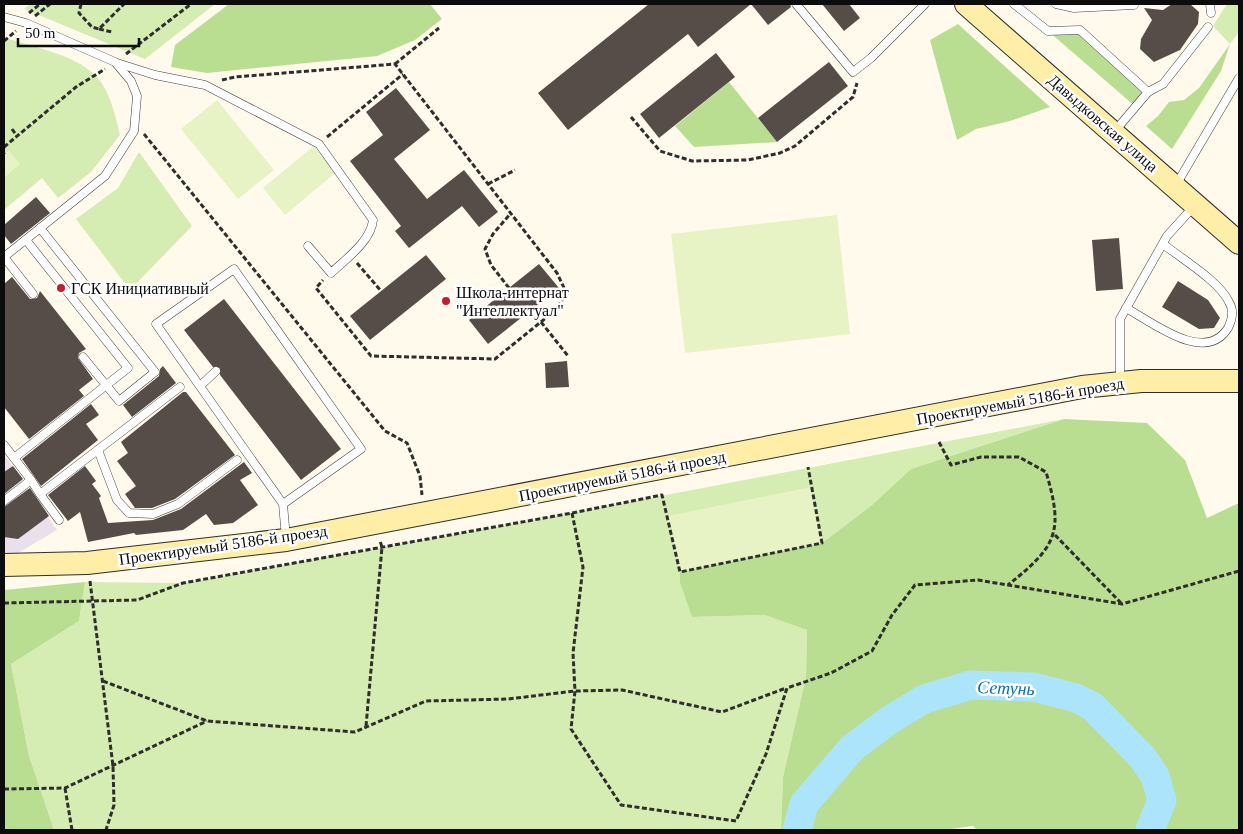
<svg xmlns="http://www.w3.org/2000/svg" width="1243" height="834" font-family="'Times New Roman',serif">
  <style>
    .industrial { fill: #eae0ec }
    .green { fill: #d5ecb3 }
    .forest { fill: #bade91 }
    .pitch { fill: #e7f3c5 }
    .lines { fill: none; stroke-linecap: round; stroke-linejoin: round }
    .river { stroke: #ace4fb; stroke-width: 29 }
    .building { fill: #564c48 }
    .lane-casing { stroke: #3f3f3f; stroke-width: 9 }
    .secondary-casing { stroke: #2e2e2e; stroke-width: 24 }
    .path { stroke: #2e2e2e; stroke-width: 3; stroke-dasharray: 5 2.5; stroke-linecap: butt }
    .lane { stroke: #fff; stroke-width: 8 }
    .secondary { stroke: #ffeea7; stroke-width: 22 }
    .poi-dot { fill: #c71a30; stroke: #fff; stroke-width: 2 }
    .labels { text-anchor: middle; dominant-baseline: central; stroke-width: 5; stroke-linejoin: round; paint-order: stroke }
    .street-label { font-size: 16px; fill: #0c0c0c; stroke: #fff }
    .poi-label { font-size: 16px; fill: #0c0c0c; stroke: #fff; text-anchor: start }
    .water-label { font-size: 18px; font-style: italic; fill: #0c70a8; stroke: #fff }
  </style>
  <rect width="100%" height="100%" fill="#fffaec"/>
  <path class="industrial" d="M4,454l53,76 -39,23h-14z"/>
  <g class="green">
    <path d="M30,4h185l-70,55 -121,-50z"/>
    <path d="M1227,4h12v28l-9,12 -17,-18z"/>
    <path d="M4,39l9,1c27,9 61,15 82,35 14,13 21,42 25,60l-29,37 -33,26 -16,-20 -38,32z"/>
    <path d="M139,152l53,74 -62,64 -54,-71 42,-31z"/>
    <path d="M1064,419l-153,50 -39,36 -50,38 -129,74 72,-2 42,15 -1,47 -23,100 -2,53h-727l-25,-74 -18,-92 68,-43 6,-39 99,1 388,-70z"/>
  </g>
  <g class="forest">
    <path d="M229,4h201l12,15 -27,21 -38,16 -170,17 -36,-6 4,-22z"/>
    <path d="M958,24l92,83 -40,14 -34,8 -19,11 -27,-100z"/>
    <path d="M1080,30l68,62 -12,15 -88,-76z"/>
    <path d="M1230,44l-9,27 -49,78 -26,-23 12,-10 11,-14 15,-2 15,-12z"/>
    <path d="M729,82l48,60 -83,5 -19,-21z"/>
    <path d="M1064,419l83,4 38,37 22,58 32,-15v327h-262l-4,-4 -29,4h-163l2,-53 23,-100 1,-47 -42,-15 -73,2 -12,-35v-10l142,-29 50,-38 39,-36z"/>
    <path d="M85,582l-6,39 -68,43 18,92 25,74h-50v-240z"/>
  </g>
  <g class="pitch">
    <path d="M217,100l57,70 -36,29 -57,-70z"/>
    <path d="M314,146l21,27 -50,42 -22,-27z"/>
    <path d="M9,150l11,14 -16,14v-23z"/>
    <path d="M837,215l13,119 -165,19 -14,-119z"/>
    <path d="M811,487l11,56 -142,29 -12,-56z"/>
  </g>
  <g class="lines">
    <path class="river" d="M797,830l7,-26 48,-56 36,-27 36,-22 47,-14 63,2 42,11 16,8 51,52 12,18 7,24 -12,30"/>
  </g>
  <g class="building">
    <path d="M649,4h102l-53,43 -10,-13 -120,96 -30,-37z"/>
    <path d="M751,4h39l1,3 -23,18z"/>
    <path d="M822,4h27l11,14 -16,13z"/>
    <path d="M1172,4h18l9,8 -1,12 -18,26 -26,12 -14,-13 1,-10 11,-19 -8,-12 19,2z"/>
    <path d="M716,53l19,24 -76,61 -19,-24z"/>
    <path d="M829,62l19,24 -71,56 -19,-24z"/>
    <path d="M396,88l34,42 -36,29 33,40 37,-29 34,42 -19,15 -17,-21 -53,42 -14,-17 6,-5 -51,-65 33,-26 -17,-23z"/>
    <path d="M36,197l14,16 -39,31 -7,-9v-10z"/>
    <path d="M1119,238l4,51 -27,2 -4,-51z"/>
    <path d="M426,255l20,24 -76,61 -20,-24z"/>
    <path d="M539,264l20,24 -71,56 -19,-24z"/>
    <path d="M12,277l18,22 7,-1 3,-7 46,58 -7,4 -1,5 15,21 -14,11 5,6 -55,43 -25,-32v-123z"/>
    <path d="M1178,281l30,19 12,18 -6,10 -15,1 -37,-22z"/>
    <path d="M224,299l117,150 -40,31 -81,-105v-7l-7,-1 -29,-37z"/>
    <path d="M567,361l2,26 -23,1 -1,-25z"/>
    <path d="M163,366l13,17 -44,34 -9,-12 36,-29 1,-7z"/>
    <path d="M183,392h3l49,63 -60,44 -23,9h-17l-10,-14 11,-8 -19,-25 11,-8 -7,-11z"/>
    <path d="M91,404l8,11 -13,9 12,16 -57,46 -19,-27z"/>
    <path d="M244,462l8,11 -12,7 18,25 -25,18 -19,2 -8,-11 -23,16 -47,5 -2,-2 -46,9 -8,-30 -12,9 -20,-26 37,-29 11,15 -4,3 9,12 -2,2 9,25 45,-3 28,-11z"/>
    <path d="M13,466l10,13 -19,15v-22z"/>
    <path d="M30,488l19,28 -31,23 -14,-2v-30z"/>
  </g>
  <g class="lines">
    <defs>
      <g id="lane">
        <path d="M796,4l57,68 18,-14 54,-54"/>
        <path d="M1014,4l34,27 32,-1 68,62 -34,40"/>
        <path d="M1056,4l18,4 60,-3"/>
        <path d="M1210,4l1,9"/>
        <path d="M4,17l22,6 89,39 16,19 6,15 -3,35 -29,45 -101,81 29,37"/>
        <path d="M117,63l38,12 50,10 114,59 54,76c-2,21 -27,39 -42,53l-23,-27"/>
        <path d="M1148,92l15,-8 45,-57"/>
        <path d="M1176,185l63,-107"/>
        <path d="M40,228l115,144 -36,29 -36,-44"/>
        <path d="M1126,308c26,14 79,57 102,20 4,-8 6,-18 1,-26 -10,-21 -47,-43 -66,-58"/>
        <path d="M1120,381v-62l47,-83 28,-31"/>
        <path d="M200,386l16,-15"/>
        <path d="M4,445l10,13 114,-90 -102,-128"/>
        <path d="M98,450l19,50 12,13 24,1 25,-10 59,-44"/>
        <path d="M14,458l17,22"/>
        <path d="M40,494l19,26"/>
        <path d="M4,501l27,-21 9,14 140,-107"/>
        <path d="M283,504l-127,-180 78,-55 127,180 -78,55 3,34"/>
      </g>
      <g id="secondary">
        <path d="M966,4l273,239"/>
        <path d="M4,565l83,-2 199,-23 796,-153 59,-6h98"/>
      </g>
    </defs>
    <use href="#lane" class="lane-casing"/>
    <use href="#secondary" class="secondary-casing"/>
    <g class="path">
      <path d="M81,4l-2,9 13,14 7,2 25,-25"/>
      <path d="M29,13l11,-9"/>
      <path d="M35,16l15,-12"/>
      <path d="M99,29l13,3"/>
      <path d="M4,41l12,-10"/>
      <path d="M126,54l65,-50"/>
      <path d="M395,64l44,-36"/>
      <path d="M222,80l13,-3 160,-13 162,209 10,21 -15,19 -57,46 -124,-3 -55,-68 7,-8"/>
      <path d="M631,117l29,34 32,10 56,-1 32,-7 15,-7 58,-49 4,-14"/>
      <path d="M12,129l5,7"/>
      <path d="M144,134l241,297 22,12 13,33 2,19"/>
      <path d="M327,137l76,-63"/>
      <path d="M4,147l72,-60 29,-18"/>
      <path d="M4,153v1"/>
      <path d="M488,184l27,-14"/>
      <path d="M357,263l24,28"/>
      <path d="M509,288l-18,-23 -6,-16 8,-15 18,-21"/>
      <path d="M541,322l27,34"/>
      <path d="M939,442l12,23 30,-8h38l27,15c18,60 11,74 -38,113"/>
      <path d="M572,513l11,54 -10,86 2,38 -4,38 50,76 115,16 30,-67 21,-66 44,-15 41,-22 20,-36 23,-30 63,-5 144,24 117,-33"/>
      <path d="M1055,535l66,68"/>
      <path d="M90,581l23,185 1,39 -8,25"/>
      <path d="M4,603l133,-3 46,-17 389,-70 90,-18 18,77 142,-29 -14,-76"/>
      <path d="M103,681l104,40 148,11 71,-31 82,-2 67,-8 47,-1 100,22 64,-24"/>
      <path d="M366,726l16,-179 -2,-6"/>
      <path d="M65,788l7,42"/>
      <path d="M4,789l61,-1 142,-67"/>
    </g>
    <use href="#lane" class="lane"/>
    <use href="#secondary" class="secondary"/>
  </g>
  <g class="poi-dot">
    <circle cx="61" cy="288" r="5"/>
    <circle cx="446" cy="301" r="5"/>
  </g>
  <g class="labels">
    <g class="street-label">
      <text transform="translate(1103 123) rotate(41)">Давыдковская улица</text>
      <text transform="translate(1020 401) rotate(-10)">Проектируемый 5186-й проезд</text>
      <text transform="translate(622 476) rotate(-11)">Проектируемый 5186-й проезд</text>
      <text transform="translate(223 545) rotate(-8)">Проектируемый 5186-й проезд</text>
    </g>
    <g class="poi-label">
      <text x="71" y="288">ГСК Инициативный</text>
      <text x="456" y="292">Школа-интернат<tspan x="456" dy="18">"Интеллектуал"</tspan></text>
    </g>
    <g class="water-label">
      <text transform="translate(1006 688) rotate(2)">Сетунь</text>
    </g>
  </g>
  <rect width="1243" height="834" fill="none" stroke="#0c0c0c" stroke-width="10"/>
  <path d="M18 38v8h121v-8" fill="none" stroke="#0c0c0c" stroke-width="2.5"/>
  <text x="25" y="38" font-size="15" fill="#0c0c0c" stroke="#ffffff" stroke-width="4" paint-order="stroke">50 m</text>
</svg>
